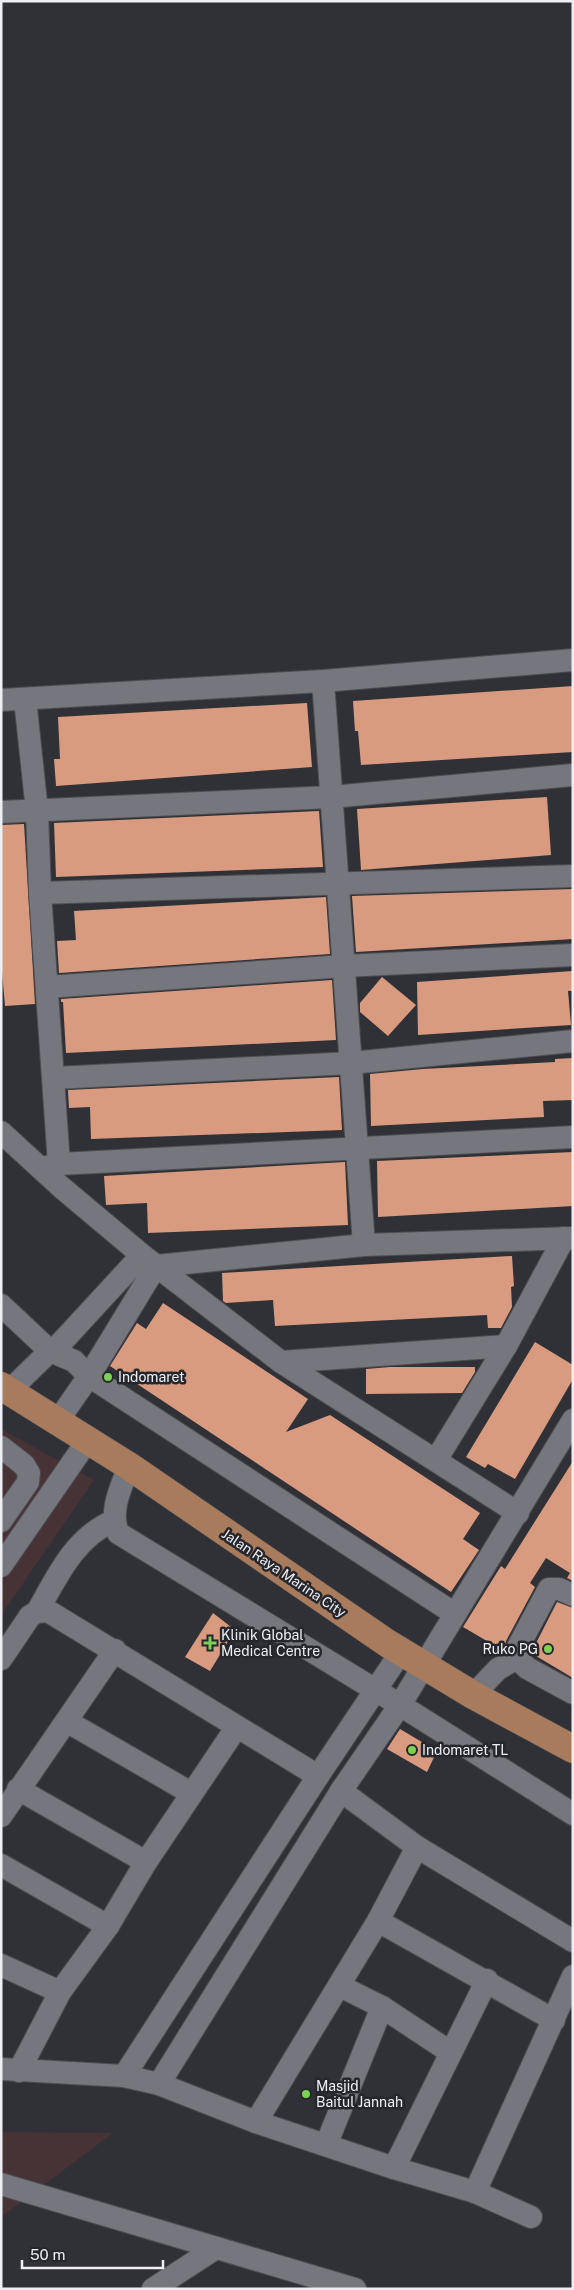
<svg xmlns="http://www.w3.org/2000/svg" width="574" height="2290" font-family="'Public Sans',sans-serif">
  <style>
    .commercial { fill: #473336 }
    .building { fill: #d99b7f }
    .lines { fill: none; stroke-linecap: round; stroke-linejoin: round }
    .minor-casing { stroke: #4c4c51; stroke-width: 24 }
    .major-casing { stroke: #4c4c51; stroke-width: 29 }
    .minor { stroke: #76777e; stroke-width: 22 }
    .major { stroke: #a87b5c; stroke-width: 28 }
    .poi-dot { fill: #7dd154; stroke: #26272d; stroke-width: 2 }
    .labels { text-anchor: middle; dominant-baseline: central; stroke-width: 5; stroke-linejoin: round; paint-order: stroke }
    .poi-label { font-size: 14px; fill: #efeff3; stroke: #26272d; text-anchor: start }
    .street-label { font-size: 14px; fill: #efeff3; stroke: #26272d }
  </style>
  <rect width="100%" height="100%" fill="#303137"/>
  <g class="commercial">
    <path d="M1,1429l93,51 -93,135z"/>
    <path d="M1,2132l112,1 -112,84z"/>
  </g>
  <g class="building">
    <path d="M573,686v66l-212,13 -3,-34h-3l-2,-30z"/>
    <path d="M307,703l5,64 -256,19 -2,-27h6l-2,-42z"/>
    <path d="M547,797l4,58 -190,15 -4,-61z"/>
    <path d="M319,811l4,56 -267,10 -2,-54z"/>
    <path d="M24,824l11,180 -30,2 -4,-46v-135z"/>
    <path d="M573,889v50l-217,13 -4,-56z"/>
    <path d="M326,897l4,57 -271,19 -2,-32 19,-1 -2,-29z"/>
    <path d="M573,971v20h-5l3,34 -153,10 -1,-53z"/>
    <path d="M382,977l34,28 -28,31 -28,-24v-9z"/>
    <path d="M332,980l4,60 -270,13 -3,-51h-2v-3z"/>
    <path d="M573,1058v42l-30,1 1,16 -173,9 -1,-52 53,-5 132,-7v-3z"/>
    <path d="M339,1077l3,53 -251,9 -1,-32 -21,1 -1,-18z"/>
    <path d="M573,1152v54l-195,11 -1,-56z"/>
    <path d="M345,1162l3,63 -200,8 -1,-30 -41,2 -2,-29z"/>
    <path d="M512,1256l2,30 -3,1 1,20 -11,21h-13l-1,-13 -212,11 -2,-26 -47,3 -3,-2 -1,-28z"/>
    <path d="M163,1303l145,96 -22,33 44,-17 150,98 -17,26 16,11 -28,42 -341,-226 27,-43 9,6z"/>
    <path d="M535,1342l38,23v14l-58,100 -27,-15 -3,4 -19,-11z"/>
    <path d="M390,1367h85v5l-13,21 -96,1v-25z"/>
    <path d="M573,1461v120l-6,-3 3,-5 -24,-15 -16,25 5,4 -29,54 -2,10 -41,-24 38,-61 4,3z"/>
    <path d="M557,1602l16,6v70l-42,-25z"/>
    <path d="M213,1613l22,17 -25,41 -25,-14z"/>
    <path d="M400,1729l37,22 -10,21 -40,-23z"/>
  </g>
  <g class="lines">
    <defs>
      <g id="minor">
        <path d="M323,681l41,564"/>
        <path d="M25,699l12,112 3,82 19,271"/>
        <path d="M1,700l322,-19 250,-21"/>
        <path d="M1,812l330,-15 242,-22"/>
        <path d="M40,893l533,-17"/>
        <path d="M47,987l297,-21 229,-11"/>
        <path d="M54,1078l297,-15 222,-22"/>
        <path d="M1,1132l60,55 81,68 139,107 237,151"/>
        <path d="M42,1168l17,-4 514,-27"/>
        <path d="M1,1305l49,46 24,10 15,15 366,238"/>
        <path d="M281,1362l225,-16"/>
        <path d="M9,1391l41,-40 9,-6 83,-90"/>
        <path d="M57,1422l32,-46 67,-110 208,-21 209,-7"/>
        <path d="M1,1447l23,18 5,8 -1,9 -27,39"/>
        <path d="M436,1460l70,-114 58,-108"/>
        <path d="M129,1466c-8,22 -20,44 -11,67l282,172 173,109"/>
        <path d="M1,1566l87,-126"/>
        <path d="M573,1595l-14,-6h-10l-31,58 -1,11 10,10 46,25"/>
        <path d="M37,1612c20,-35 37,-74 76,-91"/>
        <path d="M1,1659l29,-43 7,-4 11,-1 270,165"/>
        <path d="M473,1695l25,-26 19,-11"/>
        <path d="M68,1722l123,71"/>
        <path d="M18,1789l128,73"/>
        <path d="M341,1791l76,56 156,94"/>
        <path d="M1,1816l114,-166"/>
        <path d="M1,1865l107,61"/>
        <path d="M378,1921l176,99"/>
        <path d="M1,1965l59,27"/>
        <path d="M340,1986l42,21 68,45"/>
        <path d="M1,2069l123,7 35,8 97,38 138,46 81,24 56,25"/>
        <path d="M19,2071l41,-79 48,-66 38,-64 90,-134"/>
        <path d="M124,2076l194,-300 83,-124"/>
        <path d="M159,2084l182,-293 59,-86 173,-285"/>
        <path d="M256,2122l122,-201 39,-74"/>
        <path d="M326,2145l56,-138"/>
        <path d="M394,2168l93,-188"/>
        <path d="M1,2184l354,105"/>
        <path d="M475,2192l98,-216"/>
        <path d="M153,2289l63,-41"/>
      </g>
      <path id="major" d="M1,1386l128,80 258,177 86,52 100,54"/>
    </defs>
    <use href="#minor" class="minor-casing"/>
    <use href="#major" class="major-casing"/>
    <use href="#minor" class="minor"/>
    <use href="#major" class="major"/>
  </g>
  <g class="poi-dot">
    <circle cx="108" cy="1377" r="5"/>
    <path d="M207.5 1635.5h5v5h5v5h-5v5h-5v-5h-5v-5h5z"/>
    <circle cx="548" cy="1649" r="5"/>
    <circle cx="412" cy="1750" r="5"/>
    <circle cx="306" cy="2094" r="5"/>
  </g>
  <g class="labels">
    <g class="poi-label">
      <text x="118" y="1377">Indomaret</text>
      <text x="221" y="1635">Klinik Global<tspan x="221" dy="16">Medical Centre</tspan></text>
      <text x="538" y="1649" text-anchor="end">Ruko PG</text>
      <text x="422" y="1750">Indomaret TL</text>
      <text x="316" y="2086">Masjid<tspan x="316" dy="16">Baitul Jannah</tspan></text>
    </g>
    <g class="street-label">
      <text transform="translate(284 1573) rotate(34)">Jalan Raya Marina City</text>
    </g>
  </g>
  <rect width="574" height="2290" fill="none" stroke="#efeff3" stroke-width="5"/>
  <path d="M22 2260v8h141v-8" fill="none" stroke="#efeff3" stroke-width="2.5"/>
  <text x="30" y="2260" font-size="15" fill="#efeff3" stroke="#26272d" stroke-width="4" paint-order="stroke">50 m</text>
</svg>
